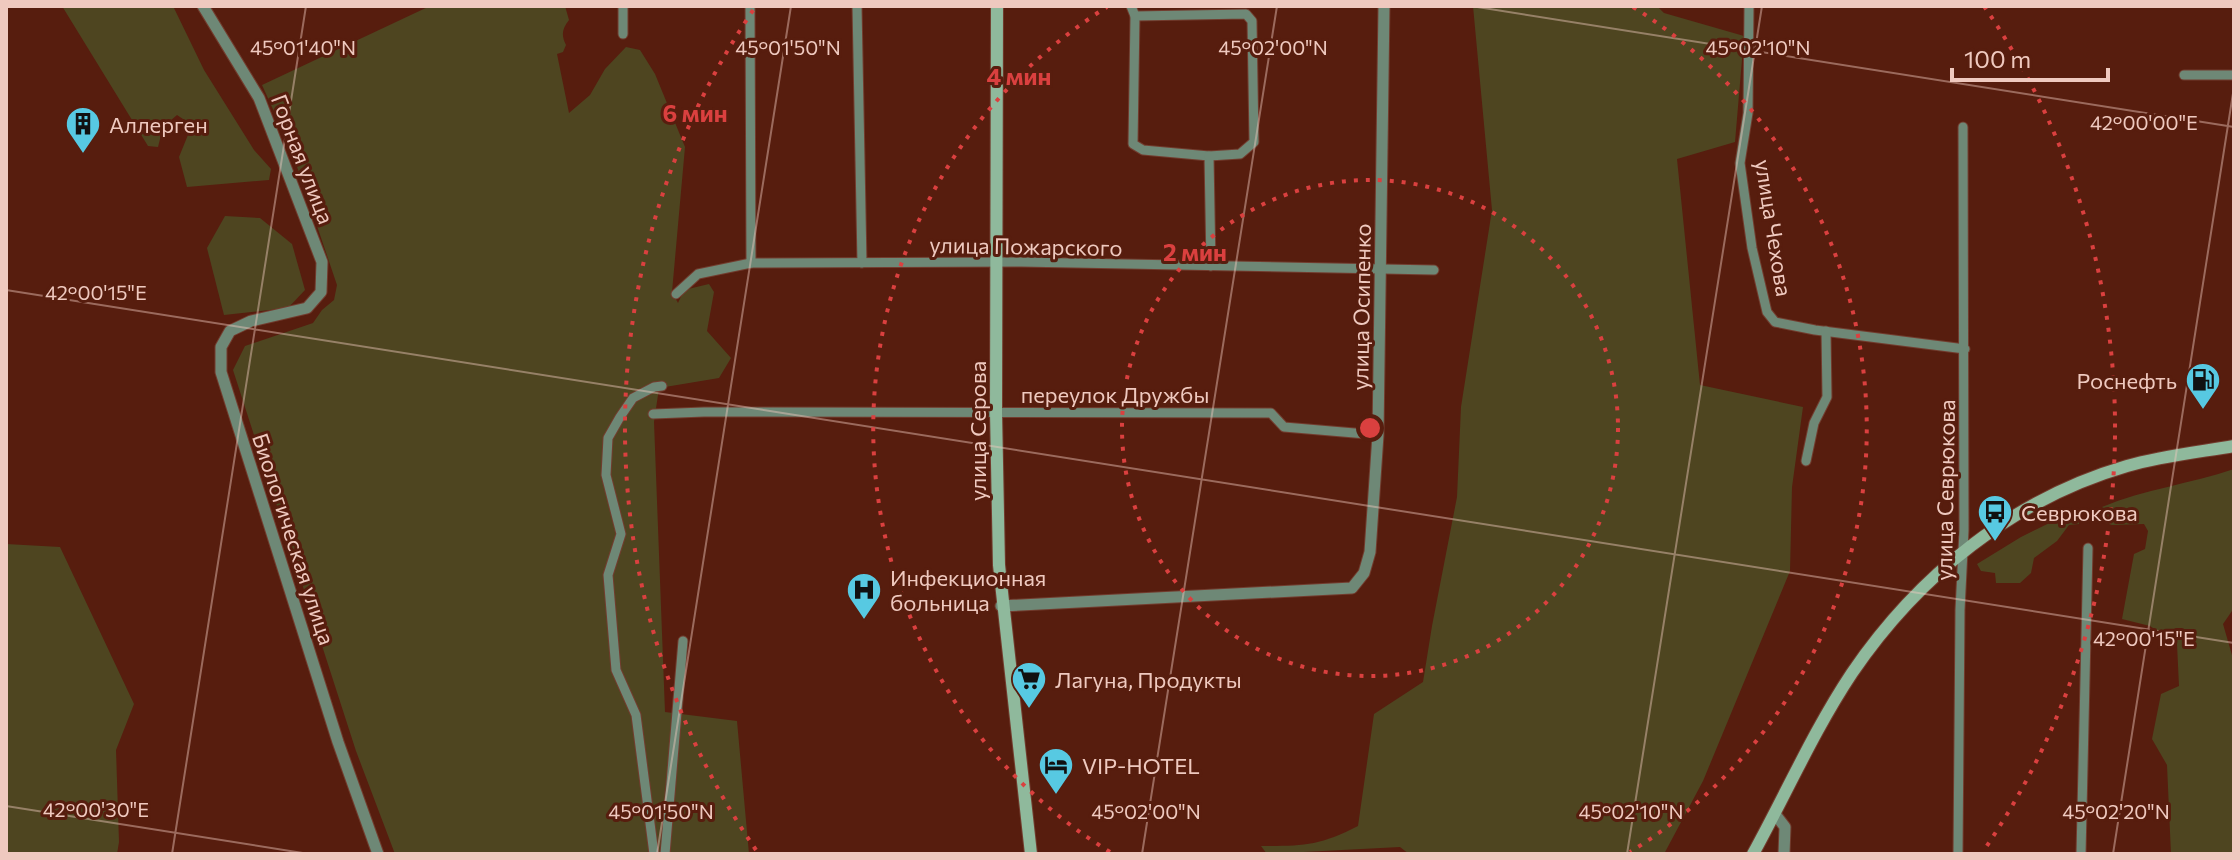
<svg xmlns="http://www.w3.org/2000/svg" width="2240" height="860" font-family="Commissioner,sans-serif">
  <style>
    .green { fill: #4e4520 }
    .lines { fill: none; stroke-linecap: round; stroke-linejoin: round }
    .minor-casing { stroke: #723c2e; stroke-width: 11 }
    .tertiary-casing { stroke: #723c2e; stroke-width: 13 }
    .secondary-casing { stroke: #723c2e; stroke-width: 14 }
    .minor { stroke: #6e8876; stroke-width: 9 }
    .tertiary { stroke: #6e8876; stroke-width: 11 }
    .secondary { stroke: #8fb99c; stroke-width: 12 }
    .ticks { fill: none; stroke: #efc9bf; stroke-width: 2; stroke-opacity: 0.45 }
    .ring { fill: none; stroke: #da403f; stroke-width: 4; stroke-dasharray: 4 8 }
    .labels { text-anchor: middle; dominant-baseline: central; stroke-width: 6; stroke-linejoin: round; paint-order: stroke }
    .poi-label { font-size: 22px; fill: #efc9bf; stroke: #571d0e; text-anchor: start }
    .street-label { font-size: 22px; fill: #efc9bf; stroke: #571d0e }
    .ticks-label { font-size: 20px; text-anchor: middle; fill: #efc9bf; stroke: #571d0e; stroke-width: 6; stroke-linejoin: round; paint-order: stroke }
    .centre { fill: #da403f; stroke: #571d0e; stroke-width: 4 }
    .ring-label { font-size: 24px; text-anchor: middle; font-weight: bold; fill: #da403f; stroke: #571d0e; stroke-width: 6; stroke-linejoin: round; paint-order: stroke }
  </style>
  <rect width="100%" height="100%" fill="#571d0e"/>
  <g class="green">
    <path d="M62,6h111l31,64 50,80 17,19 -2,11 -82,7 -8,-30 13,-32 -15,-10 -14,12 -5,20 -10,-1z"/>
    <path d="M430,6h135l4,14c-7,9 -8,15 -3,25l-3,7 -6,2 12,59 21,-18 15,-26 21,-22 14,3 15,24 30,73 -13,145 6,11 6,-13 25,-6 5,8 -7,39 24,27 -12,20 -60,10 -5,34 11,290 72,9 12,133h-354l-39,-103 -123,-381 12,-24 68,-23 9,-13 12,-10 3,-15 -46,-136 -29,-64z"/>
    <path d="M1473,6h184l7,7 80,23 -9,106 -58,17 23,226 103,22 -11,80 -2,84 -87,210 -39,73h-255l-9,-7 -133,7 -6,-8c42,0 58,0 97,-20l16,-112 49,-32 9,-56 25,-129 4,-90 31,-197z"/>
    <path d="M225,216l35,2 32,26 13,46 -17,18 -64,7 -17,-67z"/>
    <path d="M2234,469v139l-11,16 11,38v192h-63l-4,-89 -15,-26 9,-45 18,-8 -2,-42 -27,-18 -28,-7 12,-65 11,-5 3,-18 -4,-7 -32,1 -10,-3v-15c43,-18 88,-23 132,-38z"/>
    <path d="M2078,509l2,3 -1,12 -10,1 -12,16 -23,17 -3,15 -11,10h-24l-1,-10 -14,-2 -4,-7 44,-27z"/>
    <path d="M6,544l54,3 74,157 -18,46 3,92 -2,12h-111z"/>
  </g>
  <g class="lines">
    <defs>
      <g id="minor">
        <path d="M750,6l1,257"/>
        <path d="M857,6l5,257"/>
        <path d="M1131,6l4,10 -2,128 10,6 66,6 2,110"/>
        <path d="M1749,6l-1,107 -8,50 12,85 15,64 8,10 40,8 150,19"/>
        <path d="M1135,16l111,-2 6,7 2,121 -14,12 -31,2"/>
        <path d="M623,34v-28"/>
        <path d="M2184,75h50"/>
        <path d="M676,294l22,-20 53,-11 270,-1 413,8"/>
        <path d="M653,414l51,-2 567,1 13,14 94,8"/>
        <path d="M1806,461l8,-38 13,-26 -1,-66"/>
        <path d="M654,854l-18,-139 -20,-45 -8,-95 13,-41 -15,-59 2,-37 12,-21 13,-19 21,-11 8,-1"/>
        <path d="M665,854l18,-213"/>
        <path d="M1958,854l2,-244 4,-80 -1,-403"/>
        <path d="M2081,854l7,-306"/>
      </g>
      <g id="tertiary">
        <path d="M203,6l56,92 63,164 -1,30 -14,16 -56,13 -21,10 -9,16v25l117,370 40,112"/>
        <path d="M1001,606l351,-18 12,-15 6,-21 8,-117 6,-429"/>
        <path d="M1775,814l10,13 -1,27"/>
      </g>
      <g id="secondary">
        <path d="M997,6l-1,406 3,153 32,289"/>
        <path d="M1753,854c33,-60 61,-124 99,-181 66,-97 161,-174 275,-207 34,-10 72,-14 107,-20"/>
      </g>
    </defs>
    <use href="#minor" class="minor-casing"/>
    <use href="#tertiary" class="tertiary-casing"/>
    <use href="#secondary" class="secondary-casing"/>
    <use href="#minor" class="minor"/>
    <use href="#tertiary" class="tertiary"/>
    <use href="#secondary" class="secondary"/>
  </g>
  <path class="ticks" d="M1471,6l763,121M6,290l2228,353M6,806l303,48M172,854l134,-848M657,854l134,-848M1142,854l135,-848M1627,854l135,-848M2113,854l121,-767"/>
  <g class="ring">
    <circle cx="1370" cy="428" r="248"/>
    <path d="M1110 852A497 497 0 0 1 1107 7M1633 7A497 497 0 0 1 1630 852"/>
    <path d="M756 850A745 745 0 0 1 756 6M1984 6A745 745 0 0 1 1984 850"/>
  </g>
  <defs>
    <symbol id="building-pin" viewBox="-11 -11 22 30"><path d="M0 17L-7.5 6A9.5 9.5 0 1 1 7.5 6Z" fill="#57c9e2" stroke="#571d0e"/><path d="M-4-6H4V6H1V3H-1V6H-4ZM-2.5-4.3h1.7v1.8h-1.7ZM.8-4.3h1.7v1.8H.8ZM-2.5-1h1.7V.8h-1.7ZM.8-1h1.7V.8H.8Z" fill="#111"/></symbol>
    <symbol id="fuel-pin" viewBox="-11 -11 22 30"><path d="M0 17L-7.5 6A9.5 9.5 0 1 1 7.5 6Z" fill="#57c9e2" stroke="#571d0e"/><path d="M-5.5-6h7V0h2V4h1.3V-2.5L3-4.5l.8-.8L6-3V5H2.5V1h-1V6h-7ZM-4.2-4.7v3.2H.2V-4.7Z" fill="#111"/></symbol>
    <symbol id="bus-pin" viewBox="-11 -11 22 30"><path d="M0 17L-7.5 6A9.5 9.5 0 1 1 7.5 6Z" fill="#57c9e2" stroke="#571d0e"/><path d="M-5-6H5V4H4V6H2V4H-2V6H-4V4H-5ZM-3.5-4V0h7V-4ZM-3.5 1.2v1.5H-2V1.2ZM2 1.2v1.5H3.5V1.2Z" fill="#111"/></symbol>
    <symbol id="hospital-pin" viewBox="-11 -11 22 30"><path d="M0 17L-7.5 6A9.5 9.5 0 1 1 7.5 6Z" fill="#57c9e2" stroke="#571d0e"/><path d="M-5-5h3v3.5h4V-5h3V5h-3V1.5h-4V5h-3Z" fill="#111"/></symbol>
    <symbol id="supermarket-pin" viewBox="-11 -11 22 30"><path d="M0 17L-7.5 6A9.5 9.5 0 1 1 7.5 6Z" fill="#57c9e2" stroke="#571d0e"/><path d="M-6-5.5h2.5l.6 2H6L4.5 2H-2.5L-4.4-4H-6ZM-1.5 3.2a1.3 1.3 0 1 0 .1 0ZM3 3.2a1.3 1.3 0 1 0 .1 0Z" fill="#111"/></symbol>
    <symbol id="hotel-pin" viewBox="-11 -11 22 30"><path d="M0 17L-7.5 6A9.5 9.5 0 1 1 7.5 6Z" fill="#57c9e2" stroke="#571d0e"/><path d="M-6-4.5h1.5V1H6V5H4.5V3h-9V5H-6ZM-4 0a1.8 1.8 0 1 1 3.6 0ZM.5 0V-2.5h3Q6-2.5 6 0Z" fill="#111"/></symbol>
  </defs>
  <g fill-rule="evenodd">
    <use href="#building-pin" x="63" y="104" width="40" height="54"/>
    <use href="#fuel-pin" x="2183" y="360" width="40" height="54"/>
    <use href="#bus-pin" x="1975" y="492" width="40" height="54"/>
    <use href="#hospital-pin" x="844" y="570" width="40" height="54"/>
    <use href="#supermarket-pin" x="1009" y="659" width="40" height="54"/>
    <use href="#hotel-pin" x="1036" y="745" width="40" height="54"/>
  </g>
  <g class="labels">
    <g class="poi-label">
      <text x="109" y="124">Аллерген</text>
      <text x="2177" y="380" text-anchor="end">Роснефть</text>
      <text x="2021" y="512">Севрюкова</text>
      <text x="890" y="577">Инфекционная<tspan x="890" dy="25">больница</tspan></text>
      <text x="1055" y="679">Лагуна, Продукты</text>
      <text x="1082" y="765">VIP-HOTEL</text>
    </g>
    <g class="street-label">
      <text transform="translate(303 159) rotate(69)">Горная улица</text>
      <text transform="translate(1774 228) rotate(81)">улица Чехова</text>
      <text transform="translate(1026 246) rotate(1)">улица Пожарского</text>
      <text transform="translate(1361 307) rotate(-89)">улица Осипенко</text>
      <text x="1115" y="394">переулок Дружбы</text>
      <text transform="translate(977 431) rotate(-90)">улица Серова</text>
      <text transform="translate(1945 490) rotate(-89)">улица Севрюкова</text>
      <text transform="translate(294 539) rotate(72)">Биологическая улица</text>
    </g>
  </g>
  <g class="ticks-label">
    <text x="303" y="55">45°01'40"N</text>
    <text x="788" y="55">45°01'50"N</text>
    <text x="1273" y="55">45°02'00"N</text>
    <text x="1758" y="55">45°02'10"N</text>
    <text x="2144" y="130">42°00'00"E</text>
    <text x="96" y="300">42°00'15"E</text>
    <text x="2144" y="646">42°00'15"E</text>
    <text x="96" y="817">42°00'30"E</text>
    <text x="661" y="819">45°01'50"N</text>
    <text x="1146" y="819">45°02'00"N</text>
    <text x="1631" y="819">45°02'10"N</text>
    <text x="2116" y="819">45°02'20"N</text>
  </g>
  <circle cx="1370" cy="428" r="12" class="centre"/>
  <g class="ring-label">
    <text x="1019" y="85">4 мин</text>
    <text x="695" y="122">6 мин</text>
    <text x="1195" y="261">2 мин</text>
  </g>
  <rect width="2240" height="860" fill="none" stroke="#efc9bf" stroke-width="16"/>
  <path d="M1952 68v12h156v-12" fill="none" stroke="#efc9bf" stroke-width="4"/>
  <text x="1964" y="68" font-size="24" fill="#efc9bf" stroke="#571d0e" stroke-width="6" paint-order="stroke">100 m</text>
</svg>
